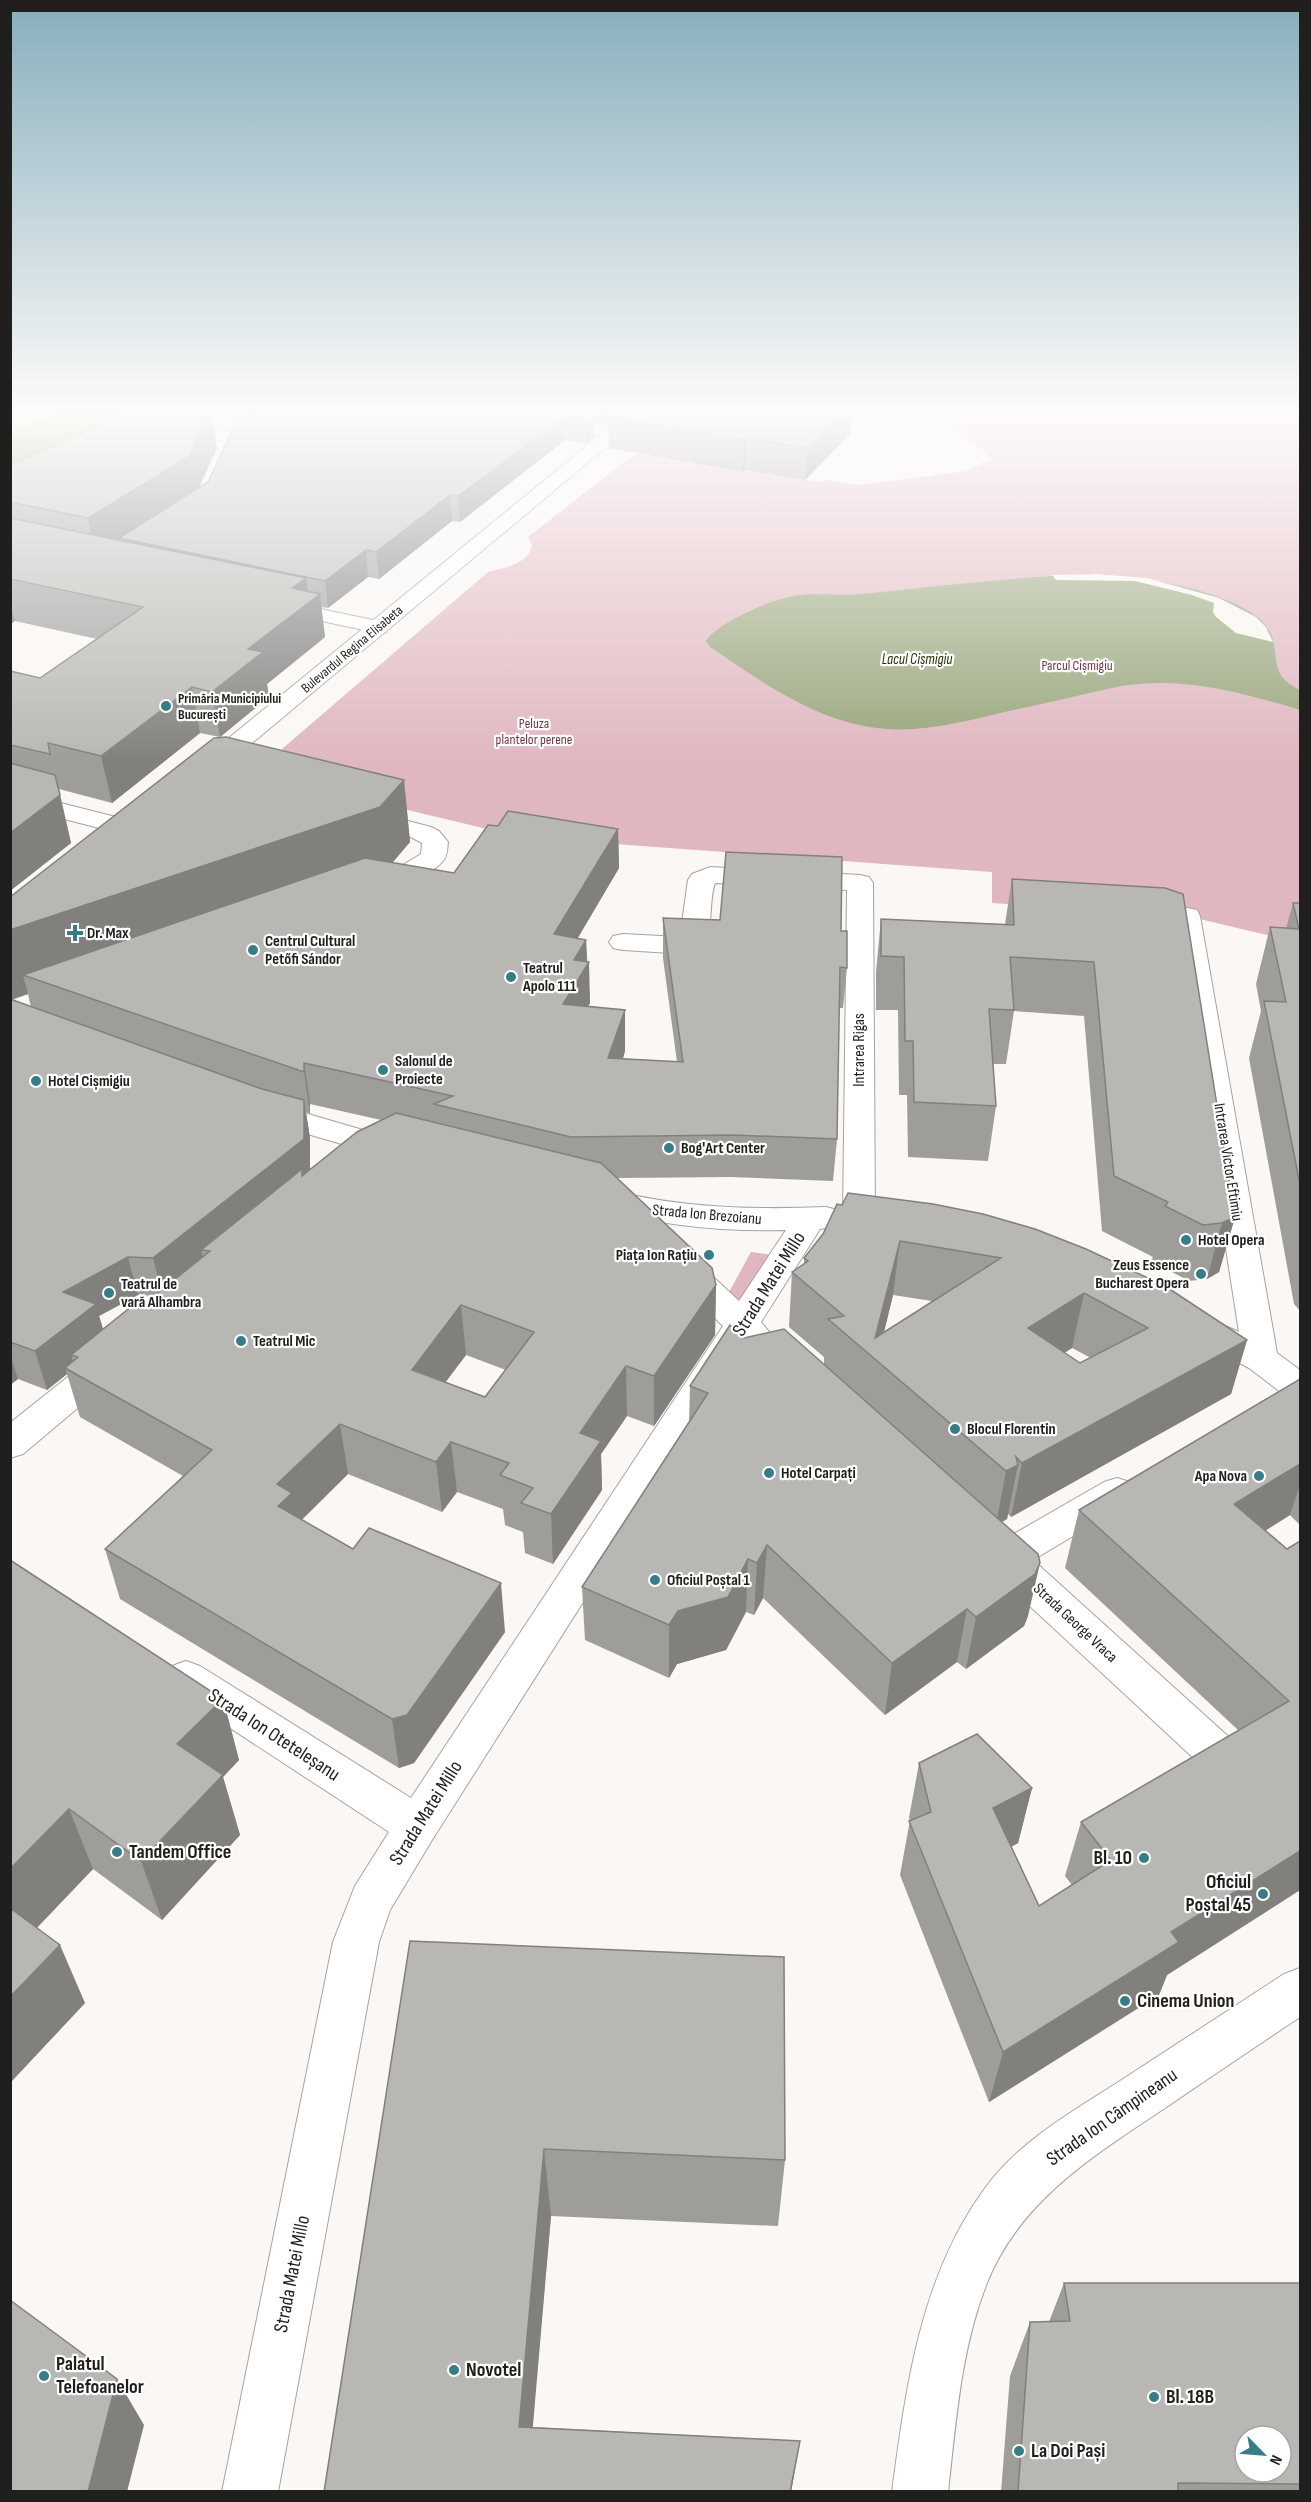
<svg xmlns="http://www.w3.org/2000/svg" width="1311" height="2502" font-family="'Sofia Sans Condensed',sans-serif">
  <style>
    .green { fill: #e0b7c0 }
    .water { fill: #97a57b }
    .pier { fill: #faf7f4 }
    .lines { fill: none; stroke-linecap: round; stroke-linejoin: round }
    .minor-casing { stroke: #a6a3a1; stroke-width: 2 }
    .major-casing { stroke: #a6a3a1; stroke-width: 2 }
    .minor { fill: #fff; fill-rule: evenodd }
    .major { fill: #fff; fill-rule: evenodd }
    .wall { fill: #9e9d9a; fill-rule: evenodd }
    .shaded-wall { fill: #81807d }
    .building { fill: #b8b7b3; stroke: #81807d; stroke-width: 1.5; fill-rule: evenodd }
    .poi-dot { fill: #377c89; stroke: #fff; stroke-width: 2 }
    .labels { text-anchor: middle; dominant-baseline: central; stroke-width: 4.5; stroke-linejoin: round; paint-order: stroke }
    .far-street-label { font-size: 14px; fill: #201f1e; stroke: #fff }
    .far-park-label { font-size: 14px; fill: #733447; stroke: #fff }
    .far-poi-label { font-size: 14px; font-weight: bold; fill: #201f1e; stroke: #fff; text-anchor: start }
    .far-water-label { font-size: 15px; font-style: italic; fill: #253000; stroke: #fff }
    .poi-label { font-size: 16px; font-weight: bold; fill: #201f1e; stroke: #fff; text-anchor: start }
    .street-label { font-size: 16px; fill: #201f1e; stroke: #fff }
    .near-street-label { font-size: 20px; fill: #201f1e; stroke: #fff }
    .near-poi-label { font-size: 20px; font-weight: bold; fill: #201f1e; stroke: #fff; text-anchor: start }
  </style>
  <rect width="100%" height="100%" fill="#faf7f4"/>
  <g class="green">
    <path d="M942,413h358v530l-113,-27 -195,-13v-31l-472,-35 -221,-53 1,-23 -18,-12 206,-177c16,-4 41,-8 44,-27l-4,-8 108,-84 107,19 2,-2 72,12 10,-2 31,5 109,-14 25,-12z"/>
    <path d="M751,1252l35,5 -43,68 -21,-20z"/>
  </g>
  <g class="water">
    <path d="M55,413h99l-143,63 -1,-44z"/>
    <path d="M1098,574c39,1 154,19 172,58 11,25 -3,42 30,58v20c-59,-18 -116,-34 -179,-24 -37,8 -74,17 -112,25 -47,11 -96,25 -145,15 -57,-11 -106,-47 -154,-79l-4,-6c8,-16 64,-41 83,-44 23,-5 49,-1 73,-3 79,-8 157,-18 236,-20z"/>
  </g>
  <path class="pier" d="M1098,574l49,4 72,20 37,19 10,10 7,15 -37,-9 -20,-16 -3,-5 1,-9 -22,-8 -57,-14 -79,-1 -4,-5z"/>
  <g class="lines">
    <defs>
      <g id="minor">
        <path d="M172,419l67,15 3,4 -3,4 -6,1 -67,-15 -3,-4 3,-4z"/>
        <path d="M548,420l67,7 6,1 3,4 -3,4 -6,1 -73,-8 -3,-4 3,-4z"/>
        <path d="M277,600l101,21 8,1 3,5 -3,5 -8,1 -108,-23 -4,-4 4,-4z"/>
        <path d="M10,790l133,34 4,5 -4,5 -9,3 -124,-32z"/>
        <path d="M366,810l65,17 8,4 9,11c-1,6 0,14 -5,19 -12,15 -56,33 -75,29l-4,-6 4,-6 33,-12 20,-12 1,-11 -17,-9 -48,-11 -4,-5 4,-5z"/>
        <path d="M710,867l150,8 9,2 4,6 2,334 -5,8 -11,3 -11,-3 -5,-8 4,-327 -132,-7c-9,25 4,63 -28,71l-64,-4 -10,-2 -4,-6 4,-6 10,-2 57,3 8,-57 4,-6z"/>
        <path d="M1187,908l10,2 3,6 77,437 23,17v31l-13,-4 -38,-29 -56,-30 -5,-9 5,-9 12,-3 34,15 -65,-416 3,-6z"/>
        <path d="M267,1102l137,40 5,7 -5,7 -11,3 -137,-40 -4,-7 4,-7z"/>
        <path d="M606,1189c73,19 145,21 220,18l11,3 5,8 -5,8 -17,3 -59,93 14,17 -5,9 -12,3 -13,-4 -313,493 -42,70 -11,32 -101,550h-56l111,-550 22,-56 34,-54 -217,-142 -6,-12 6,-12 14,-5 14,5 211,132 312,-472 -53,-51 -5,-8 5,-8 12,-3 12,3 45,42 47,-71c-66,2 -128,-5 -191,-22l-5,-8 5,-8z"/>
        <path d="M106,1352l12,4 6,9 -6,9 -95,80 -13,4v-35l84,-67z"/>
        <path d="M1117,1478l13,4 6,10 -6,10 -97,58 198,179 6,13 -6,13 -15,5 -15,-5 -211,-196 -6,-13 5,-11 11,-3 104,-60z"/>
        <path d="M1300,1968v49c-45,30 -90,60 -135,91 -70,47 -145,92 -178,175 -26,65 -31,139 -39,209h-56c14,-105 28,-213 91,-301 33,-48 89,-79 137,-110 55,-36 109,-71 164,-107z"/>
      </g>
      <g id="major">
        <path d="M10,413h12l-3,4 -9,2z"/>
        <path d="M627,413h20l-432,361 -9,2 -9,-2 -3,-5 3,-5z"/>
      </g>
    </defs>
    <use href="#minor" class="minor-casing"/>
    <use href="#major" class="major-casing"/>
    <use href="#minor" class="minor"/>
    <use href="#major" class="major"/>
  </g>
  <g class="wall">
    <path d="M260,413h592l-2,21 -45,46 -60,-10 -2,2 -134,-24 -1,-24 -15,-1 1,14 -8,7 -21,-4 -105,82 -8,-1 -73,58 -11,-2 -40,31 -7,-1 4,30 -58,47 2,13 -49,40 -20,-4 -88,70 -53,-14 12,54 -61,48v-220l30,7 57,-39 -82,-18 -5,3v-159l207,-17 -18,40 9,-6z"/>
    <path d="M404,780l6,62 -18,21 62,10 44,-47 120,3 1,39 -42,71 9,1 4,63 -2,3 37,4v41l-2,8 54,3 -14,-104v-40l178,13 6,37 -4,40h-4l-2,131 -4,42 -102,-4 -114,1 99,107 -1,50 -61,91 -27,-10 -26,38 1,36 -49,74 -28,-11 -2,-21 -18,-7 -2,-16 -46,-17 -15,20 -94,-38 -46,46 51,29 152,83 -91,131 -15,5 -279,-169 -15,-50 78,-73 -103,-59 -13,-43 -20,16 -29,-11 -8,6v-488zM28,994l3,13 -19,-7zM310,1104l71,16 -71,49v-31l-4,-26 4,2zM138,1295l16,1 -15,12 -36,21 -4,-13zM466,1355l40,15 -21,27 -40,-15z"/>
    <path d="M1012,879l153,9 70,329 -16,55 -12,7 -18,2 -38,-20 2,-4 -51,-26 -18,-215 -70,-5 -8,53h-13l3,42 -8,55 -80,-4 -1,-62h-8l-1,-85h-22v-38l5,-53 124,5z"/>
    <path d="M1293,903h7v408l-6,-7 -45,-246 12,-47 -5,-27 14,-57 16,1z"/>
    <path d="M837,1204l410,136 -16,54 -220,123 -3,-3 -1,5 -5,3 26,94 -4,10 -58,43 -9,-7 -72,53 -122,-117 -9,17 -8,-3 -20,38 -49,14 -8,14 -84,-38 -3,-53 107,-165 1,-36 54,-48 80,26v-7l-35,-30 3,-55 12,-8v-6l19,-24zM893,1295l39,6 -48,31zM1072,1348l19,10 -11,5 -16,-10z"/>
    <path d="M1300,1379v146l-10,-10 -25,16 22,18 13,341 -133,85 -8,20 -170,107 -89,-227 10,-55 -1,-2 10,-55 113,25 -14,55 -7,4 28,59 33,-21 -7,-9 16,-54 157,-92 -173,-162 14,-58z"/>
    <path d="M10,1560l213,139 16,61 -16,17 17,58 -78,85 -69,-51 -56,59 48,75 -75,80z"/>
    <path d="M410,1941l375,219 -7,66 -227,-10 -19,211 268,14 -9,51h-467z"/>
    <path d="M1064,2283h236v209h-299l9,-116 20,-54h19z"/>
  </g>
  <g class="shaded-wall">
    <path d="M209,413h3l5,35 -23,49 -75,41 1,7 -23,15 -9,-42z"/>
    <path d="M593,413l1,24 -8,7 -1,-25z"/>
    <path d="M842,413h10l-2,21 -45,46 2,-32z"/>
    <path d="M565,416v24l-105,82 -2,-26z"/>
    <path d="M746,438l-1,32 -2,2 1,-32z"/>
    <path d="M450,495l2,26 -73,58 -3,-27z"/>
    <path d="M366,550l2,27 -40,31 -3,-27z"/>
    <path d="M306,578l3,24 11,-8 5,43 -58,47 2,13 -49,40 -8,-45 80,-104z"/>
    <path d="M10,603l5,18 -5,3z"/>
    <path d="M192,687l8,46 -88,70 -11,-47z"/>
    <path d="M55,775l16,68 -61,48v-58z"/>
    <path d="M404,780l6,62 -23,27 -364,106 5,19 -18,6v-70z"/>
    <path d="M618,829l1,39 -63,107 -2,-41z"/>
    <path d="M586,940l1,26 2,-4 1,41 -25,41 -2,-40 11,-44z"/>
    <path d="M625,1010v41l-16,49 -1,-42z"/>
    <path d="M304,1063l6,41v10l-6,-42z"/>
    <path d="M304,1100l6,38v39l-100,74 -9,-1 3,13 -41,34 -10,-39z"/>
    <path d="M1235,1217l-16,55 -12,7 15,-56z"/>
    <path d="M900,1241l-7,54 -16,66 -2,-23z"/>
    <path d="M128,1257l10,38 -39,21 8,26 -29,15 -7,-2 4,13h-10l2,6 -20,16 -12,-39 28,-59z"/>
    <path d="M716,1285l-1,50 -61,91v-50z"/>
    <path d="M1084,1293l-12,55 -54,35 10,-55z"/>
    <path d="M461,1305l5,50 -48,64 -6,-49z"/>
    <path d="M1247,1340l-16,54 -220,123 11,-54z"/>
    <path d="M10,1355l8,24 -8,6z"/>
    <path d="M626,1366l1,50 -26,38 1,36 -49,74 -2,-50 29,-81z"/>
    <path d="M340,1424l8,50 -50,49 -20,-17 -1,-22z"/>
    <path d="M451,1442l6,50 -15,20 -6,-50z"/>
    <path d="M1300,1464v21l-10,30 -75,47 19,-58z"/>
    <path d="M1018,1465l-11,54 -11,6 10,-54z"/>
    <path d="M767,1545l-4,53 -9,17 3,-52z"/>
    <path d="M748,1559l-2,53 -20,38 -49,14 -8,14v-53l9,-14z"/>
    <path d="M1040,1563l-12,53 -4,10 -58,43 10,-52z"/>
    <path d="M501,1583l4,49 -91,131 -15,5 -7,-49z"/>
    <path d="M967,1609l-10,53 -72,53 7,-52z"/>
    <path d="M223,1699l16,61 -16,17 17,58 -78,85 -21,-59 36,-117z"/>
    <path d="M1032,1788l-14,55 -37,20 12,-55z"/>
    <path d="M69,1809l24,60 -77,80 -6,-10v-70z"/>
    <path d="M1300,1851v39l-133,85 -8,20 -170,107 14,-50 168,-120z"/>
    <path d="M60,1945l25,58 -75,80v-86z"/>
    <path d="M544,2149l7,67 -23,267 -9,-56z"/>
    <path d="M117,2379l27,46 -17,67h-39z"/>
    <path d="M800,2441l-9,51h-1z"/>
  </g>
  <g class="building">
    <path d="M126,413h83l-21,44 -100,61 -78,-16v-37z"/>
    <path d="M260,413h333l-8,6 -20,-3 -107,80 -8,-1 -74,57 -10,-2 -41,31 -206,-43 89,-56 30,-63z"/>
    <path d="M613,413h229l-35,35 -61,-10 -2,2 -136,-23z"/>
    <path d="M10,518l296,60 -14,10 28,6 -72,55 15,3 -51,40 -20,-5 -91,69 -53,-13 2,11 -40,-9v-74l30,7 103,-71 -133,-28z"/>
    <path d="M226,737l178,43 -24,27 -370,123v-33l204,-159z"/>
    <path d="M10,763l45,12 5,20 -50,38z"/>
    <path d="M508,811l110,18 -64,105 32,6 -12,20 15,2 -26,42 62,6 -17,48 75,4 -20,-144 57,2 6,-68 116,5 -1,74h6v37l-7,-1 -3,172 -104,-4 -162,2 -137,-33 19,-8 -149,-33v9l-281,-97 342,-117 89,15 34,-48 10,1z"/>
    <path d="M1012,879l153,9 18,6 52,323 -13,6 -19,2 -38,-19 3,-4 -54,-26 -20,-214 -84,-5 4,53 -25,-1 7,97 -82,-4 -1,-61h-8l-1,-84 -23,-1v-37l133,6z"/>
    <path d="M1293,903h7v282l-36,-184 22,1 -16,-75 29,2z"/>
    <path d="M10,999l252,90 42,11v39l-151,119 -25,-1 -65,35 33,12 -61,47 -25,-9z"/>
    <path d="M396,1113l205,50 111,105 4,17 -62,91 -28,-10 -46,67 21,8 -50,73 -30,-11 12,-15 -33,-13 9,-12 -58,-21 -15,20 -96,-38 -63,60 15,9 -14,13 75,43 16,-21 132,55 -94,132 -15,4 -287,-170 107,-99 -147,-82 13,-11 -7,-2 61,-49 7,2 71,-57 -9,-1 101,-81v7l55,-44zM461,1305l73,27 -49,65 -73,-27z"/>
    <path d="M848,1193l85,11 50,10 52,15 51,20 79,37 82,54 -225,123 -6,-6 2,8 -12,6 -178,-152 16,-3 -52,-44 16,-11 -4,-3 19,-24 14,-30 5,1zM900,1241l101,17 -126,80zM1084,1293l64,35 -68,35 -52,-35z"/>
    <path d="M730,1325l14,13 40,-9 254,225 2,9 -5,11 -59,43 -9,-8 -75,54 -125,-118 -10,18 -9,-4 -20,38 -50,14 -9,14 -87,-38 126,-194 -18,-7z"/>
    <path d="M1300,1379v85l-66,40 53,45 13,-8v310l-129,81 8,10 -176,110 -94,-231 22,-9 -12,-49 58,-29 55,54 -39,20 46,98 72,-46 -30,-38 208,-121 -210,-191z"/>
    <path d="M10,1560l213,139 -46,45 46,31 -82,86 -72,-52 -59,60z"/>
    <path d="M10,1908l50,37 -50,52z"/>
    <path d="M410,1941l374,16 1,203 -241,-11 -25,278 281,14 -10,51h-466z"/>
    <path d="M1064,2283h236v201l-122,-1v9h-160l12,-170 40,-1zM1245,2436h36v36h-36z"/>
    <path d="M10,2300l107,79 -29,113h-78z"/>
  </g>
  <linearGradient id="sky" x2="0" y2="1"><stop stop-color="#87aebc"/><stop offset="0.54" stop-color="#fdfbfa"/><stop offset="1" stop-color="#fdfbfa" stop-opacity="0"/></linearGradient>
  <rect width="1311" height="763" fill="url(#sky)"/>
  <g class="poi-dot">
    <circle cx="166" cy="706" r="6"/>
    <path d="M72 924h6v6h6v6h-6v6h-6v-6h-6v-6h6z"/>
    <circle cx="253" cy="950" r="6"/>
    <circle cx="511" cy="977" r="6"/>
    <circle cx="383" cy="1070" r="6"/>
    <circle cx="36" cy="1081" r="6"/>
    <circle cx="669" cy="1148" r="6"/>
    <circle cx="1186" cy="1240" r="6"/>
    <circle cx="709" cy="1255" r="6"/>
    <circle cx="1201" cy="1274" r="6"/>
    <circle cx="109" cy="1293" r="6"/>
    <circle cx="241" cy="1341" r="6"/>
    <circle cx="955" cy="1429" r="6"/>
    <circle cx="769" cy="1473" r="6"/>
    <circle cx="1259" cy="1476" r="6"/>
    <circle cx="655" cy="1580" r="6"/>
    <circle cx="117" cy="1852" r="6"/>
    <circle cx="1144" cy="1858" r="6"/>
    <circle cx="1263" cy="1894" r="6"/>
    <circle cx="1125" cy="2001" r="6"/>
    <circle cx="454" cy="2370" r="6"/>
    <circle cx="44" cy="2376" r="6"/>
    <circle cx="1154" cy="2397" r="6"/>
    <circle cx="1019" cy="2451" r="6"/>
  </g>
  <g class="labels">
    <g class="far-street-label">
      <text transform="translate(352 649) rotate(-40)">Bulevardul Regina Elisabeta</text>
    </g>
    <g class="far-park-label">
      <text x="1077" y="665">Parcul Cișmigiu</text>
      <text x="534" y="723">Peluza<tspan x="534" dy="16">plantelor perene</tspan></text>
    </g>
    <g class="far-poi-label">
      <text x="178" y="698">Primăria Municipiului<tspan x="178" dy="16">București</tspan></text>
    </g>
    <g class="far-water-label">
      <text x="917" y="659">Lacul Cișmigiu</text>
    </g>
    <g class="poi-label">
      <text x="87" y="933">Dr. Max</text>
      <text x="265" y="941">Centrul Cultural<tspan x="265" dy="18">Petőfi Sándor</tspan></text>
      <text x="523" y="968">Teatrul<tspan x="523" dy="18">Apolo 111</tspan></text>
      <text x="395" y="1061">Salonul de<tspan x="395" dy="18">Proiecte</tspan></text>
      <text x="48" y="1081">Hotel Cișmigiu</text>
      <text x="681" y="1148">Bog'Art Center</text>
      <text x="1198" y="1240">Hotel Opera</text>
      <text x="697" y="1255" text-anchor="end">Piața Ion Rațiu</text>
      <text x="1189" y="1265" text-anchor="end">Zeus Essence<tspan x="1189" dy="18">Bucharest Opera</tspan></text>
      <text x="121" y="1284">Teatrul de<tspan x="121" dy="18">vară Alhambra</tspan></text>
      <text x="253" y="1341">Teatrul Mic</text>
      <text x="967" y="1429">Blocul Florentin</text>
      <text x="781" y="1473">Hotel Carpați</text>
      <text x="1247" y="1476" text-anchor="end">Apa Nova</text>
      <text x="667" y="1580">Oficiul Poștal 1</text>
    </g>
    <g class="street-label">
      <text transform="translate(859 1050) rotate(-90)">Intrarea Rigas</text>
      <text transform="translate(1228 1162) rotate(81)">Intrarea Victor Eftimiu</text>
      <text transform="translate(707 1215) rotate(5)">Strada Ion Brezoianu</text>
      <text transform="translate(1075 1623) rotate(43)">Strada George Vraca</text>
    </g>
    <g class="near-street-label">
      <text transform="translate(769 1284) rotate(-58)">Strada Matei Millo</text>
      <text transform="translate(274 1735) rotate(33)">Strada Ion Oteteleșanu</text>
      <text transform="translate(426 1813) rotate(-58)">Strada Matei Millo</text>
      <text transform="translate(1112 2117) rotate(-35)">Strada Ion Câmpineanu</text>
      <text transform="translate(292 2274) rotate(-79)">Strada Matei Millo</text>
    </g>
    <g class="near-poi-label">
      <text x="129" y="1852">Tandem Office</text>
      <text x="1132" y="1858" text-anchor="end">Bl. 10</text>
      <text x="1251" y="1882" text-anchor="end">Oficiul<tspan x="1251" dy="23">Poștal 45</tspan></text>
      <text x="1137" y="2001">Cinema Union</text>
      <text x="56" y="2364">Palatul<tspan x="56" dy="23">Telefoanelor</tspan></text>
      <text x="466" y="2370">Novotel</text>
      <text x="1166" y="2397">Bl. 18B</text>
      <text x="1031" y="2451">La Doi Pași</text>
    </g>
  </g>
  <rect width="1311" height="2502" fill="none" stroke="#201f1e" stroke-width="24"/>
  <g transform="translate(1263 2454) rotate(115)"><circle r="28" fill="#ffffff" stroke="#a6a5a5" stroke-width="1.5"/>
  <path d="M0-4.5L10 22L0 15L-10 22Z" fill="#377c89"/>
  <text y="-9" font-size="16" font-weight="bold" text-anchor="middle" fill="#201f1e">N</text>
  </g>
</svg>
